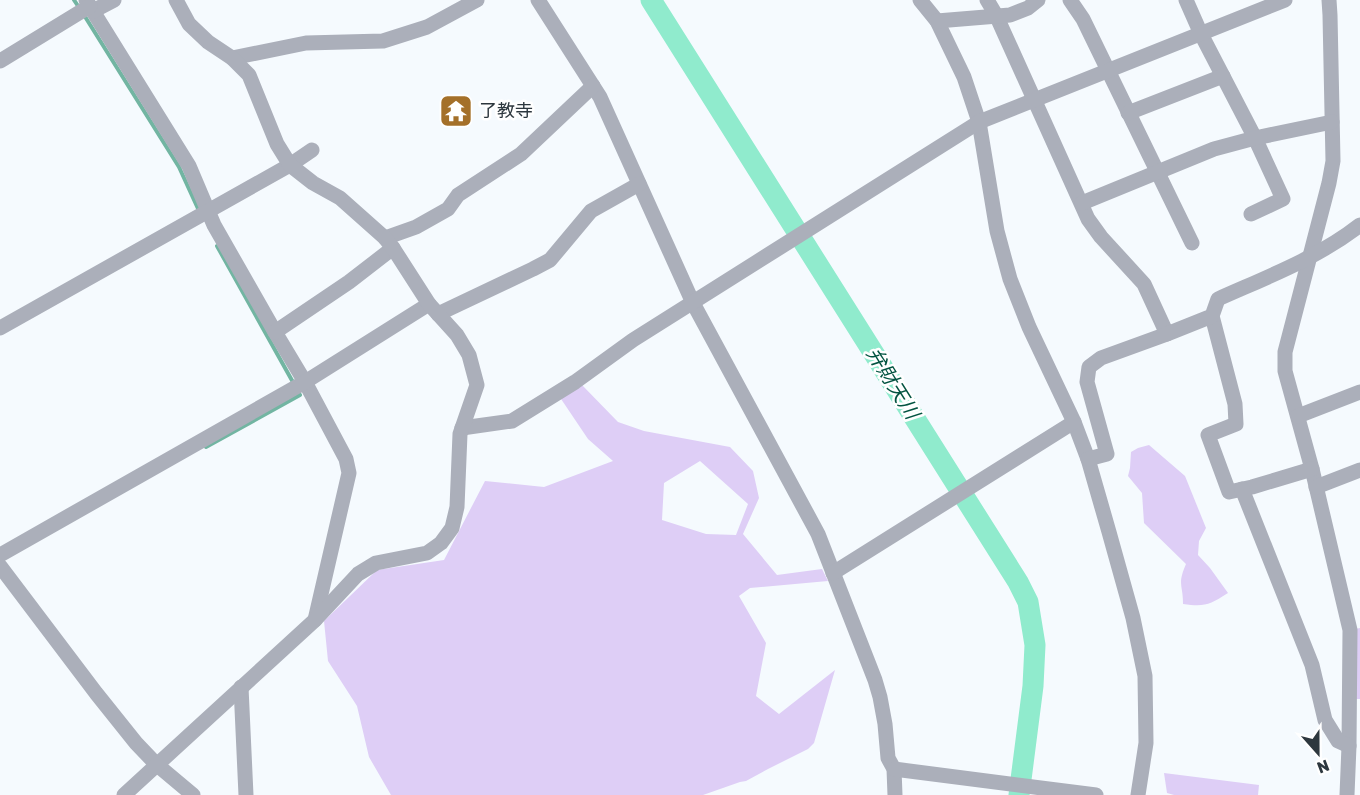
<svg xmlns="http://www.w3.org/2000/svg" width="1360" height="795" font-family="Rubik,'Noto Sans JP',sans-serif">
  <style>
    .green { fill: #decef6; fill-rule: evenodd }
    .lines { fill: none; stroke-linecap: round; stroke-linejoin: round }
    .stream { stroke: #72b5a2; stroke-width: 4 }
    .river { stroke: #90ebcd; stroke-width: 21 }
    .minor { stroke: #abafba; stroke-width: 15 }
    .labels { text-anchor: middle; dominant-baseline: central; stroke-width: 5; stroke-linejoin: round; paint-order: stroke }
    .poi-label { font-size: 18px; fill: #2d373e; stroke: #fff; text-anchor: start }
    .water-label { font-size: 20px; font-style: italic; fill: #035441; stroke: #fff }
  </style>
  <rect width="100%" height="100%" fill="#f5fafe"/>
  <g class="green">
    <path d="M582,385l36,37 26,9 86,16 23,24 6,27 -16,36 34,41 45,-6 6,12 -78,7 -11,8 27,47 -10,53 23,18 56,-44 -21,73 -6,6 -40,20 -22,12 -6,1 -37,13h-312l-22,-38 -12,-51 -29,-45 -4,-40 53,-51 67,-10 41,-79 59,6 69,-26 -25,-22 -31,-46zM700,461l48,43 -12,31 -30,-1 -44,-14 2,-37z"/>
    <path d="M1149,445l36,31 21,52 -7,13 -1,14 12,13 18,25c-19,12 -23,14 -45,11 0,-20 -6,-19 3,-40l-42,-41 -2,-30 -14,-17 2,-8 1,-16 7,-4z"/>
    <path d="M1360,628v71h-10v-69z"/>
    <path d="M1164,773l95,12 -1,10h-84l-7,-2z"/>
  </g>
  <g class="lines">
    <g class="stream">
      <path d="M74,0l6,9"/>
      <path d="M84,15l95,152 21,46"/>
      <path d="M217,246l77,138"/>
      <path d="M206,447l94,-52 -3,-4"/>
    </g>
    <path class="river" d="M651,0l367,582 10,20 7,43 -2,41 -14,109"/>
    <g class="minor">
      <path d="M86,0l103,166 25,59 61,107 30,50 41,77 3,14 -34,147"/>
      <path d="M538,0l62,97 93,206 125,231 57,146 5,17 5,27 3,34 6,11 1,26"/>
      <path d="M920,0l17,21 27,56 15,45 18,109 13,48 19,48 45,95 14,37 21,73 24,86 12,58 1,67 -8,52"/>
      <path d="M987,0l9,15 92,204 13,18 43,47 23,50"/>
      <path d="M1070,0l13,19 109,224"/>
      <path d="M1186,0l15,34 54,104 28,61 -32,15"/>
      <path d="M1329,0l1,15 3,146 -4,22 -44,169v19l27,98 38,161 -1,116 -2,49"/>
      <path d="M93,11l21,-11"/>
      <path d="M937,21l73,-6 18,-7 10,-8"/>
      <path d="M232,58l74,-15 77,-2 44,-14 50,-27"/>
      <path d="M0,61l90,-55"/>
      <path d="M1128,113l95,-37"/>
      <path d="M1082,203l132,-54 41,-11 77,-16"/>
      <path d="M385,238l31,-11 32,-18 10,-14 63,-41 72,-68"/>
      <path d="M438,314l95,-45 17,-9 41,-49 48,-27"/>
      <path d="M1212,316l23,88 1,20 -28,11 21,57 23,-5 60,-18"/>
      <path d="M0,328l290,-163 22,-15"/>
      <path d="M275,332l74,-50 44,-34"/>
      <path d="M1298,416l62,-24"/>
      <path d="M462,428l50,-7 63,-39 58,-42 346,-218 306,-122"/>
      <path d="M1088,459l19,-5 -20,-72 2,-15 12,-9 66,-24 45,-18 6,-17c49,-22 100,-41 142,-74"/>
      <path d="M1316,487l44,-17"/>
      <path d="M1242,489l70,176 13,55 13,21 11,5"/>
      <path d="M0,555l305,-173 124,-78"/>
      <path d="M0,566l96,127 40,50 20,21 37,31"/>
      <path d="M833,573l241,-151"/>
      <path d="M241,687l5,108"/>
      <path d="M894,769l202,26"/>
      <path d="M124,795l191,-175 43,-46 18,-11 51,-10 14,-10 11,-15 5,-21 3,-73 17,-49 -8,-30 -12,-20 -28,-31 -36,-56 -8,-10 -45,-40 -27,-15 -23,-18 -13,-21 -28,-69 -17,-17 -24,-16 -19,-18 -13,-24"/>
    </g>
  </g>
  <defs>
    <symbol id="temple-square" viewBox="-11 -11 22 22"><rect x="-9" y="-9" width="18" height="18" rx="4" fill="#a47029" stroke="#fff"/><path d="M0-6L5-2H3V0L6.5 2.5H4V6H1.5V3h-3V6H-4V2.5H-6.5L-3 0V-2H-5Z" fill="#fff"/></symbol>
  </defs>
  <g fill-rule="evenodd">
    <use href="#temple-square" x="437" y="92" width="38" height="38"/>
  </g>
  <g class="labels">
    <g class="poi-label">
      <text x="479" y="111">了教寺</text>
    </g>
    <g class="water-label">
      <text transform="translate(893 383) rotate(58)">弁財天川</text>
    </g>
  </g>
  <g transform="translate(1318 753) rotate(159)" stroke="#ffffff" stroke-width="4.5" paint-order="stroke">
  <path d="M0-4.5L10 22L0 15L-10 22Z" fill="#2d373e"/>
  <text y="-9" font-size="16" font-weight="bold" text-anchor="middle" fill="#2d373e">N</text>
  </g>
</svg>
